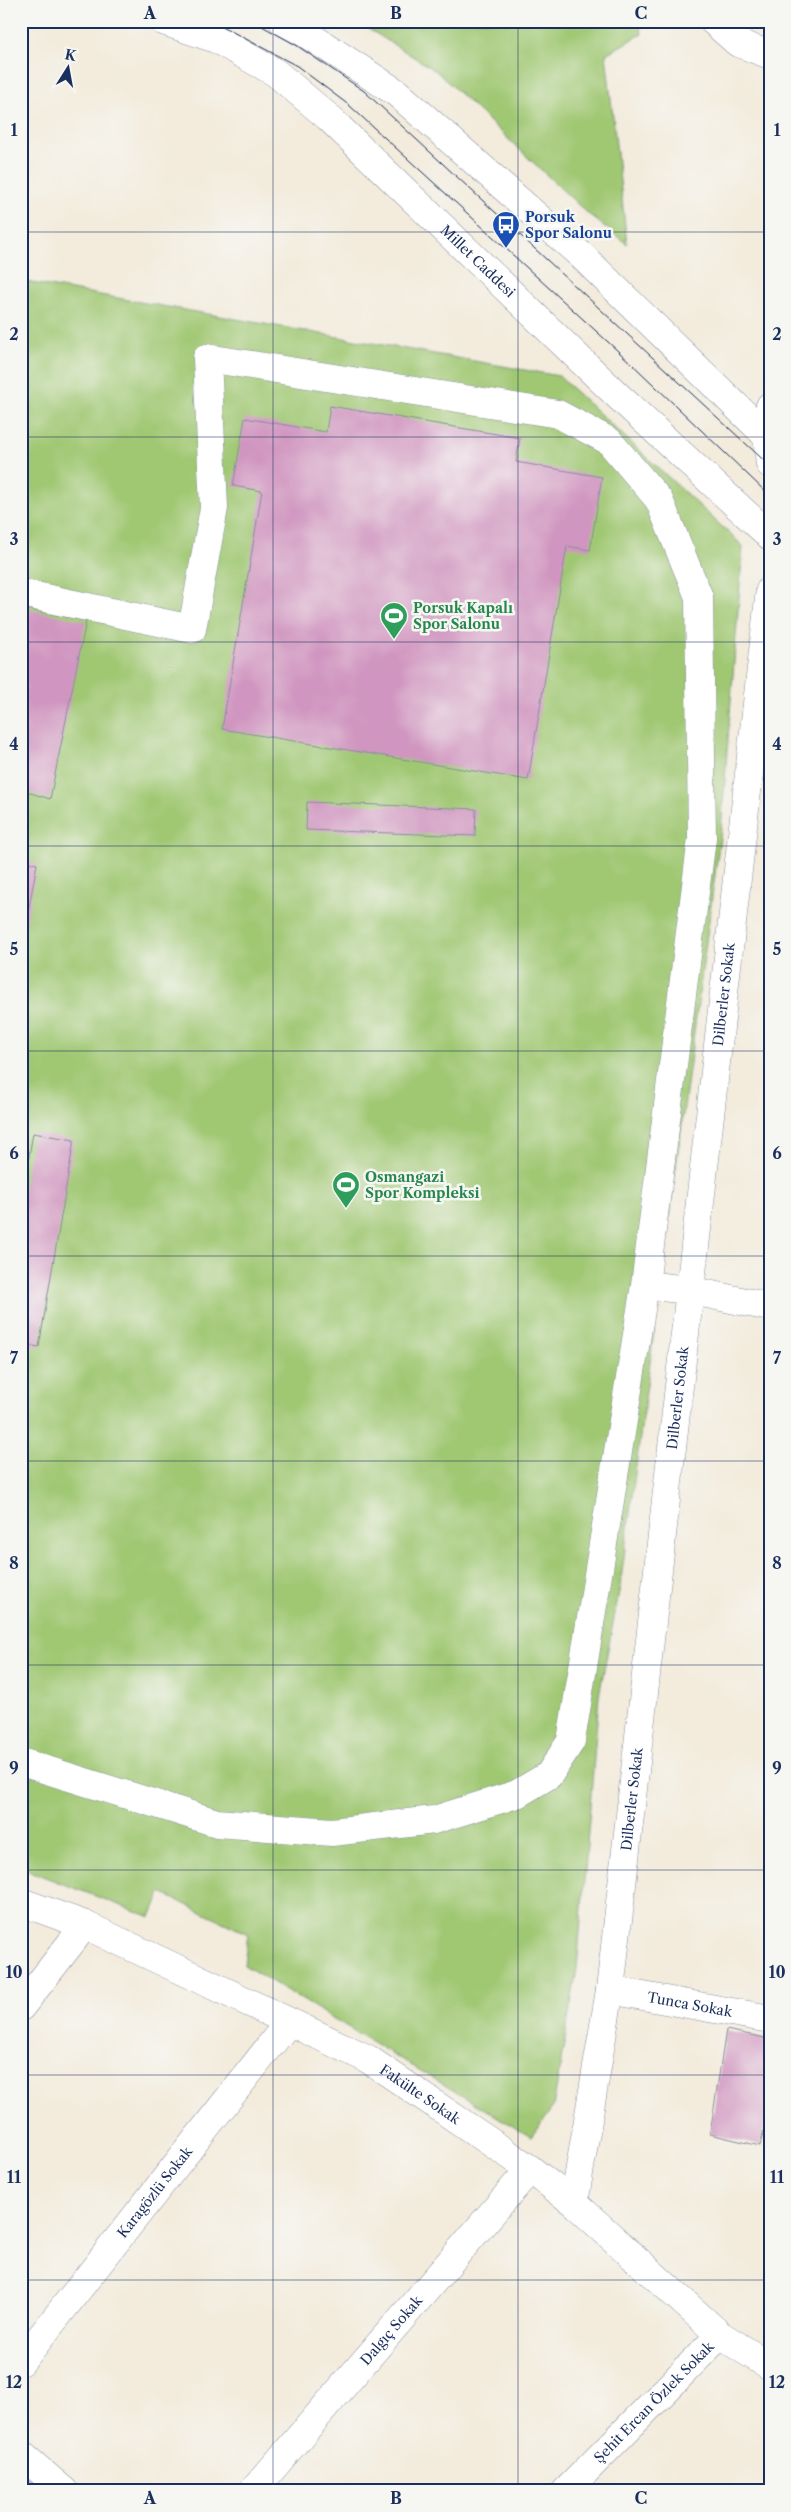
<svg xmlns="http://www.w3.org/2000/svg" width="791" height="2512" font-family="'Libre Caslon Text',serif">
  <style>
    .green { fill: #a0c873; stroke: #5e7c68 }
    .building { fill: #d095c0 }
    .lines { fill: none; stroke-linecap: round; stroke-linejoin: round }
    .street-casing { stroke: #878d9c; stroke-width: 29 }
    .secondary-casing { stroke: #878d9c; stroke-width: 29 }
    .street { stroke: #fff; stroke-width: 28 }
    .secondary { stroke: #fff; stroke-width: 28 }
    .tram { stroke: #1b2f5e; stroke-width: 1 }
    .grid { fill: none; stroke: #1b2f5e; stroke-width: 1; stroke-opacity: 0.55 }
    .labels { text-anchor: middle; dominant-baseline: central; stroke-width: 5; stroke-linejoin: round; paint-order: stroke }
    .transit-label { font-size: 14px; font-weight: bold; fill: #164399; stroke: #f6f6f2; text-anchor: start }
    .street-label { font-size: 14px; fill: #1b2f5e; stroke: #f6f6f2 }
    .leisure-label { font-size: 14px; font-weight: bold; fill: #27864d; stroke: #f6f6f2; text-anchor: start }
    .neatline { fill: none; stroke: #1b2f5e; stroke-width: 2 }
    .grid-label { font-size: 16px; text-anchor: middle; font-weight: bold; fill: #1b2f5e }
  </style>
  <rect width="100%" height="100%" fill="#f6f6f2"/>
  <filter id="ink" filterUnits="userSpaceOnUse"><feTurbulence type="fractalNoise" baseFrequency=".02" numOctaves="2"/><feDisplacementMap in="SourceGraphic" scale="10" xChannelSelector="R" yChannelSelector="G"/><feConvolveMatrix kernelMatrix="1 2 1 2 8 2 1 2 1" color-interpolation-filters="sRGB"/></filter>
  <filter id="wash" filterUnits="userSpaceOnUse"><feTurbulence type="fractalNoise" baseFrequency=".0096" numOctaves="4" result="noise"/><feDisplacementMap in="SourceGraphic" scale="20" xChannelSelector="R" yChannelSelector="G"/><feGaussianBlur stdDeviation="1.12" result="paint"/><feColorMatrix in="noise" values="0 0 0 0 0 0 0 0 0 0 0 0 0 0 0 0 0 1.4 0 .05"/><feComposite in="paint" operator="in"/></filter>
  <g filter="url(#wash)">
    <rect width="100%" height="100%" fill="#f3ebdb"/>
    <g class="green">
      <path d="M356,21h282l4,13 -36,20 21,190 -40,-31 -151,-142z"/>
      <path d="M21,281l538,95 184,170 -22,284 -101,757 -21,109 -22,273 -24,138 -22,30 -287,-172 4,-31 -87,-41 -10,24 -130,-49z"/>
    </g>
    <g id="blocks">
      <g class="building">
        <path d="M330,406l190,32 -4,24 86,15 -12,73 -23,-4 -39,234 -306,-51 40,-238 -29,-5 12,-68 81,14z"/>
        <path d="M21,608l65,13 -36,178 -29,-9z"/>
        <path d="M307,802l169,7 -1,27 -169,-6z"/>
        <path d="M21,861l16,3 -15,81 -1,-1z"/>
        <path d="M33,1133l41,7 -35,207 -18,-3v-141z"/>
        <path d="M726,2030l44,9v65l-10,42 -50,-12z"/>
        <path d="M21,2462l36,29h-36z"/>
      </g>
    </g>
  </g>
  <g filter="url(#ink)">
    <use href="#blocks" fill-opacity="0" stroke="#878d9c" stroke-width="1"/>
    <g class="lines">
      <defs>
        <g id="street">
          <path d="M713,21l25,22 32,12"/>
          <path d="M770,406l-3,31 3,27"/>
          <path d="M21,593l171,36 22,-121 -7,-150 351,56 51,27 50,59 40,97 3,241 -57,447"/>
          <path d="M21,1762l196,61 115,9 102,-12 83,-26 32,-19 22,-34 74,-456 43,5 82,17"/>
          <path id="s1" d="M21,1902l64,23 283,134 162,110 44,34 146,132 50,31"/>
          <path id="s2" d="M610,1990l160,29"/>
          <path d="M21,2007l64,-82"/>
          <path id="s3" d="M574,2203l36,-213 160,-1400"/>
          <path id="s4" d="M21,2362l267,-339"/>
          <path d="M21,2454l43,37"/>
          <path id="s5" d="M253,2491l277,-322"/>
          <path id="s6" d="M566,2491l154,-156"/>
        </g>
        <g id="secondary">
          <path id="s7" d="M163,21l53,18 60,34 52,44 289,278 153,141"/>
          <path d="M283,21l19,10 95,62 186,164 187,182"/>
        </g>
      </defs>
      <use href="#street" class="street-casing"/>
      <use href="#secondary" class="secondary-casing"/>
      <use href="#street" class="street"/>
      <use href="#secondary" class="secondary"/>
      <g class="tram">
        <path d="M212,21l85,45 53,40 281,257 139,133"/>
        <path d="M253,21l43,24 68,46 406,375"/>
      </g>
    </g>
  </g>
  <path class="grid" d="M273,21v2470M518,21v2470M21,232h749M21,437h749M21,642h749M21,846h749M21,1051h749M21,1256h749M21,1461h749M21,1665h749M21,1870h749M21,2075h749M21,2280h749"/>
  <defs>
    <symbol id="bus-pin" viewBox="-11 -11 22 30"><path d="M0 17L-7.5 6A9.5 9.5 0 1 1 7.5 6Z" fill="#1a4fb4" stroke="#f6f6f2"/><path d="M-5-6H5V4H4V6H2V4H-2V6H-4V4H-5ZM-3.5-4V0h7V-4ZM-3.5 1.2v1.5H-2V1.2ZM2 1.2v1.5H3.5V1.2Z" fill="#fff"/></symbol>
    <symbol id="stadium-pin" viewBox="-11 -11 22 30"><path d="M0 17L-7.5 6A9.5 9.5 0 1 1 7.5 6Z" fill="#2e9e5b" stroke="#f6f6f2"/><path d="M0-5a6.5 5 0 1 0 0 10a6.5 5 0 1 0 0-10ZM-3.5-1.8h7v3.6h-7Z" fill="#fff"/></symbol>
  </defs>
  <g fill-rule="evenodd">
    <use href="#bus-pin" x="490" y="209" width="32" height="43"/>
    <use href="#stadium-pin" x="378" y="600" width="32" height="43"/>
    <use href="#stadium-pin" x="330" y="1169" width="32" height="43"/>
  </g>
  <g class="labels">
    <g class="transit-label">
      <text x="525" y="217">Porsuk<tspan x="525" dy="16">Spor Salonu</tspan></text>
    </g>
    <g class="street-label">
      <text stroke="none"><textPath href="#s7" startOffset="401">Millet Caddesi</textPath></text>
      <text stroke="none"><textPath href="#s3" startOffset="1218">Dilberler Sokak</textPath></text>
      <text stroke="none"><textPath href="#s3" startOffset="812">Dilberler Sokak</textPath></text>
      <text stroke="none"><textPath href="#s3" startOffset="408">Dilberler Sokak</textPath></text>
      <text stroke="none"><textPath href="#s2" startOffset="81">Tunca Sokak</textPath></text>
      <text stroke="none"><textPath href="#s1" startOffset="444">Fakülte Sokak</textPath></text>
      <text stroke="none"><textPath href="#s4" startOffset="216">Karagözlü Sokak</textPath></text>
      <text stroke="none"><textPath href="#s5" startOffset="212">Dalgıç Sokak</textPath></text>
      <text stroke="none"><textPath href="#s6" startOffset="125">Şehit Ercan Özlek Sokak</textPath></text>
    </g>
    <g class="leisure-label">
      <text x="413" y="608">Porsuk Kapalı<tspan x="413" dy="16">Spor Salonu</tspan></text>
      <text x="365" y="1177">Osmangazi<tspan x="365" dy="16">Spor Kompleksi</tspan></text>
    </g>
  </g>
  <rect width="791" height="2512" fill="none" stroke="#f6f6f2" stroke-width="55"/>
  <g transform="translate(68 68) rotate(11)" stroke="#f6f6f2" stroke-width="4" paint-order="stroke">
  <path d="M0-4L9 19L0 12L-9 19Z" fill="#1b2f5e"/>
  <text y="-8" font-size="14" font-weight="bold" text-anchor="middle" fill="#1b2f5e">K</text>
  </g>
  <rect x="28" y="28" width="736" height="2456" class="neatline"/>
  <g class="grid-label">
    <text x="150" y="19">A</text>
    <text x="396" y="19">B</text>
    <text x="641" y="19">C</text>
    <text x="14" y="136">1</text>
    <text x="777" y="136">1</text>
    <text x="14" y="340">2</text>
    <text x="777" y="340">2</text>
    <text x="14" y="545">3</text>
    <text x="777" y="545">3</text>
    <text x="14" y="750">4</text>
    <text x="777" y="750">4</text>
    <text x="14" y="955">5</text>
    <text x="777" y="955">5</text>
    <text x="14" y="1159">6</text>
    <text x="777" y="1159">6</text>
    <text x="14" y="1364">7</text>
    <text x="777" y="1364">7</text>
    <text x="14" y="1569">8</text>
    <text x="777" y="1569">8</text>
    <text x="14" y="1774">9</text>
    <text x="777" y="1774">9</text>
    <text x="14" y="1978">10</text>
    <text x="777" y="1978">10</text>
    <text x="14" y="2183">11</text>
    <text x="777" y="2183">11</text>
    <text x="14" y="2388">12</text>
    <text x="777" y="2388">12</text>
    <text x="150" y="2504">A</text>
    <text x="396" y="2504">B</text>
    <text x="641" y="2504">C</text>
  </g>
</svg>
